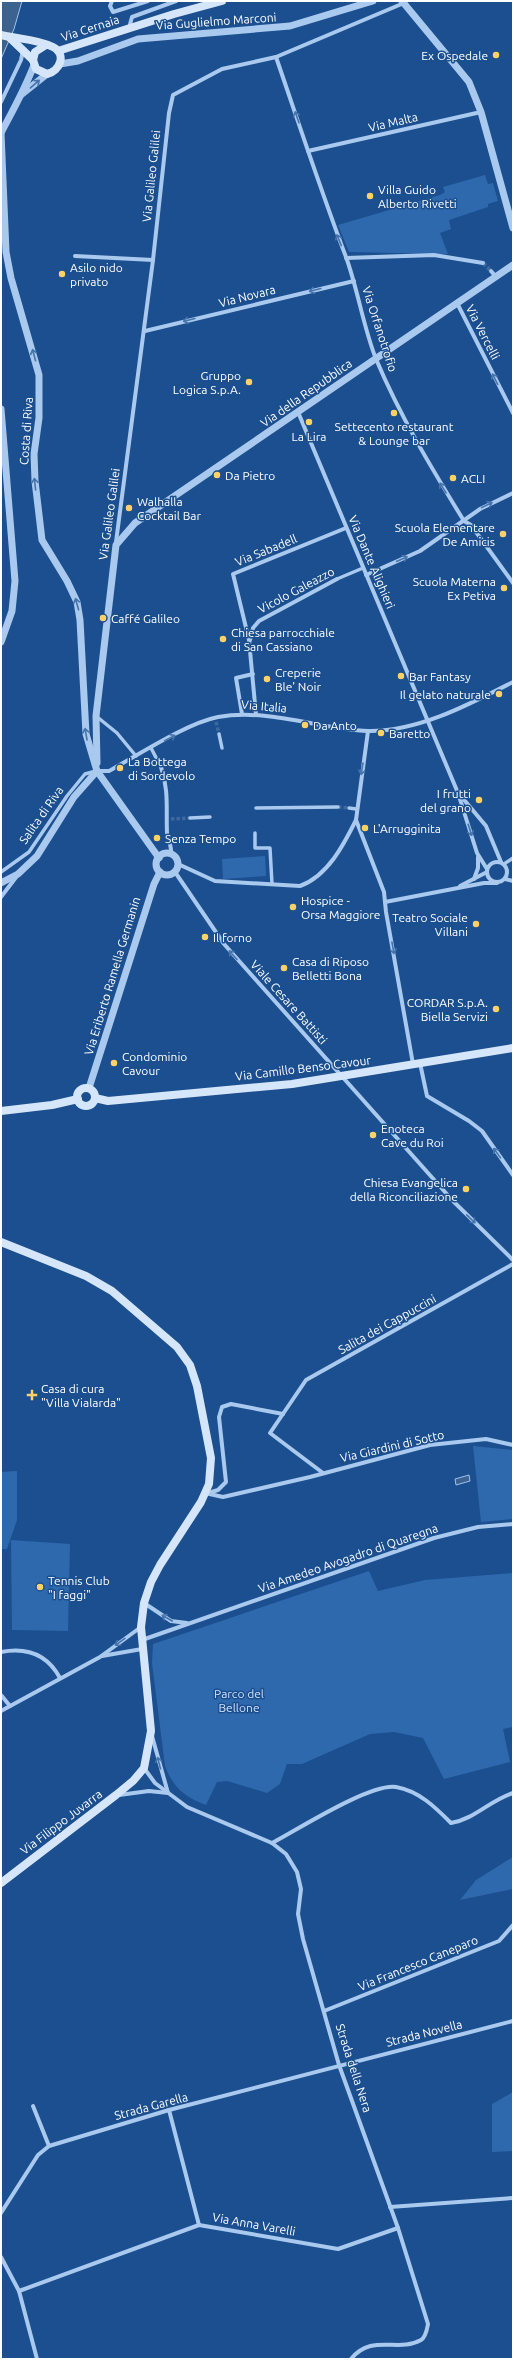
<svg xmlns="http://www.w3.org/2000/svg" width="514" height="2360" font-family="Ubuntu,sans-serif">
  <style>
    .green { fill: #2e69ad }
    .water { fill: #3c6290; stroke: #9cc4f0 }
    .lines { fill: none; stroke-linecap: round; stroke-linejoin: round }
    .pedestrian-tunnel { stroke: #3d69a0; stroke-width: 3.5; stroke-dasharray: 3.5 2; stroke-linecap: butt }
    .minor-tunnel { stroke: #3d69a0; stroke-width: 4; stroke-dasharray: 4 2; stroke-linecap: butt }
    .pedestrian { stroke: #a9c9ee; stroke-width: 3.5 }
    .minor { stroke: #a9c9ee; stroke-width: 4 }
    .tertiary { stroke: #a9c9ee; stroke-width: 7 }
    .secondary { stroke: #d6e6fa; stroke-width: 8 }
    .oneway { stroke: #4674ac }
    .poi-dot { fill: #ffd166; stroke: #1b4f8f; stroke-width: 1.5 }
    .labels { text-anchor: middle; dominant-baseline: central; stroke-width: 3; stroke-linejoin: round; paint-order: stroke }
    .street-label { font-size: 12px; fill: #fff; stroke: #1b4f8f }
    .poi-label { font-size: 12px; fill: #fff; stroke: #1b4f8f; text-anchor: start }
    .park-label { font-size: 12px; fill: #cfe3fa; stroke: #1b4f8f }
  </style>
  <rect width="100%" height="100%" fill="#1b4f8f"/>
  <g class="green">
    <path d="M485,175l3,9 5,-1 5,18 -10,3v3l-39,13 2,9 -11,4 8,21 -99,-2 -11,-27 102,-30 5,-3 -2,-5z"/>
    <path d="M265,856l1,20 -43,3 -1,-20z"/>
    <path d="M473,1446l40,4v69l-32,3z"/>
    <path d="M17,1471v49l-10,29h-6v-77z"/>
    <path d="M11,1540l59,4 -2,87 -56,-1z"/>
    <path d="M369,1571l9,20 47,-11 88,-7v154l-10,2 7,33 -66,17 -21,-41 -29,-6 -24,2 -68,30h-15l-7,20 -13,9 -40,-12 -10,1 -11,23c-22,-8 -33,-18 -41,-39l-13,-103 1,-19z"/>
    <path d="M513,1857v32l-53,11 16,-20z"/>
    <path d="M513,2092v59l-21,1v-48z"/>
  </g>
  <g class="water">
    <path d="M1,1h21l-8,28 -13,30z"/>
    <path d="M469,1475l1,6 -14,4 -1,-6z"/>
  </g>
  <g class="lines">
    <g class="pedestrian-tunnel">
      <path d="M216,722l3,12"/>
      <path d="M338,807l11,1"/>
      <path d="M171,819l19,-1"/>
    </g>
    <path class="minor-tunnel" d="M483,263l8,8"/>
    <g class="pedestrian">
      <path d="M337,579l26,-11"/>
      <path d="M96,716l21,17 19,23"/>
      <path d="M219,734l3,14"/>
      <path d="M151,748l10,19"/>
      <path d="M256,808l82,-1"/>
      <path d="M349,808l7,1"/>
      <path d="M190,818l20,-1"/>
      <path d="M255,833v15h15l2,36"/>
      <path d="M504,864l9,-6"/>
      <path d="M1,872l28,-20 38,-56 18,-22 11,-3"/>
    </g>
    <g class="minor">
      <path d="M112,1l-2,5 3,6 35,-11"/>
      <path d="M129,28l3,-11 44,-16"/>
      <path d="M276,57c23,67 45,134 70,200 12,33 17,69 30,102 24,57 56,110 88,162l7,4 42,58"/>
      <path d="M1,102l20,-42 2,-10"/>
      <path d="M308,151l173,-39"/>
      <path d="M75,256l78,4"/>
      <path d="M346,258l88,-3 49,8"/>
      <path d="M491,271l5,6"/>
      <path d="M457,303l56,110"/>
      <path d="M145,331l209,-50"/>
      <path d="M298,412l160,381 19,60 10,16"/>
      <path d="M116,542l37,-282 16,-147 4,-18 49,-26 54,-12 128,-54"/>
      <path d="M366,575l54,-24 60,-42 33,-16"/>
      <path d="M250,640l3,-12 6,-7 78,-42"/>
      <path d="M242,714l-6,-36 17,-4"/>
      <path d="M256,715l-7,-75 -16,-66 113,-46"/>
      <path d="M368,731l-12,89 28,72 2,20 27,152"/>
      <path d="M161,767c8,23 5,42 6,66 1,7 5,13 4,21"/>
      <path d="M97,771h12c29,-16 78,-48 109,-54 50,-9 100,12 150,14 50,1 102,-27 145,-49"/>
      <path d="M460,795l26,31 15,36"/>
      <circle cx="497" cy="872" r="10"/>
      <path d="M178,864l37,17 85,5c28,-10 44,-42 56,-66"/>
      <path d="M175,872l49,72 229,257 60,59"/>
      <path d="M474,879l4,-11v-11"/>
      <path d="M505,879l8,2"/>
      <path d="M460,886l27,-14"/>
      <path d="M1,897l16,-21"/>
      <path d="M385,902l99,-19h13"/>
      <path d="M420,1063l7,33 42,25 13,10 31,44"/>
      <path d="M323,1473l-53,-40 36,-53 207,-116"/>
      <path d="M205,1493l18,4 87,-20 120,-32 56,-6 27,6"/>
      <path d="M208,1493l10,-3 8,-8 -7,-65 3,-10 9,-3 52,10"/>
      <path d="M144,1603l27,18 16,2"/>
      <path d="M142,1640l292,-102 44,-11 35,-3"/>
      <path d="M1,1652c26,-5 46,2 59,26"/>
      <path d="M102,1656l40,-7"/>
      <path d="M1,1695l9,11"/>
      <path d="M1,1711l99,-54 41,-30"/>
      <path d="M152,1736l16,57"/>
      <path d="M144,1768l11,15 32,24 85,36 14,11 11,18 4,17 -3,25 5,25 36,126 59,163 30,96c-1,5 -2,13 -7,16 -23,13 -49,-7 -70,19"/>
      <path d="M119,1795l30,-4 19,2"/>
      <path d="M272,1843c25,-13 98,-60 124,-56 23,4 39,20 55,36 24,-4 39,-23 62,-30"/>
      <path d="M324,2011l175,-70 14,-16"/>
      <path d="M33,2106l16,40"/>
      <path d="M169,2110l30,115"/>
      <path d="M390,2207l123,-9"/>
      <path d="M1,2213l37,-58 11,-9 120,-36 344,-89"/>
      <path d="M1,2257l18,34 18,68"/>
      <path d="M19,2291l180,-66 139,24 60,-21"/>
    </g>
    <g class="tertiary">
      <path d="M402,1l67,81 12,30 32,116"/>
      <path d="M60,64l18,-3 60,-22 152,-13 83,-25"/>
      <path d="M22,94l25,-20"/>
      <path d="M1,133l5,119 5,26 28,97v43l-5,36 1,27 7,59 25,41 10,21 3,18 6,114 11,37 62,87"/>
      <path d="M1,133c12,-23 24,-44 33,-68"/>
      <path d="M1,409l14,172 -3,30 -11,31"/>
      <path d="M97,763l-1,-47 20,-171 19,-22 378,-258"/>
      <circle cx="167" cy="864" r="11"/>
      <path d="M1,883l17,-9 19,-18 37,-59 23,-26"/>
      <path d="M89,1088l65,-204 6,-12"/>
    </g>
    <g class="secondary">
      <path d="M1,35c17,4 36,4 52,12 14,7 7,24 -6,27l-11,-5 -3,-9 2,-8 11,-7"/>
      <path d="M9,37l24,23"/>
      <path d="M58,51l116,-37 48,-13"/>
      <circle cx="86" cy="1097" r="9"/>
      <path d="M95,1098l13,3 184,-17 221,-36"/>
      <path d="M1,1111l51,-6 26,-6"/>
      <path d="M1,1242l85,34 26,15 65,56 13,18 7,21 14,72 -2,26 -8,18 -41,63 -9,17 -7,21 -3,24 10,104 -7,37 -11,13 -17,14 -115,88"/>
    </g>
  </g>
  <defs><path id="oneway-shaft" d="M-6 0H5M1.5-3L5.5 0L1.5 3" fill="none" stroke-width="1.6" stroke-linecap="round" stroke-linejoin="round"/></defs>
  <g class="oneway">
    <use href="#oneway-shaft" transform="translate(35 84) rotate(-41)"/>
    <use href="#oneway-shaft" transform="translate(297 117) rotate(-109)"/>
    <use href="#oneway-shaft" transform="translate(339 240) rotate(-112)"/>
    <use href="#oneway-shaft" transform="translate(315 290) rotate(166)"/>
    <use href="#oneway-shaft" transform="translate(189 320) rotate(166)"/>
    <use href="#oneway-shaft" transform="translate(34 355) rotate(-105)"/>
    <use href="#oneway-shaft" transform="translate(495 379) rotate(-117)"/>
    <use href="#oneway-shaft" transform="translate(35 484) rotate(-96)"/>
    <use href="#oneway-shaft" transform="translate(443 488) rotate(-122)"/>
    <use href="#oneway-shaft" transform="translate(487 505) rotate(-26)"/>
    <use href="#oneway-shaft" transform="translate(402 559) rotate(-24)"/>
    <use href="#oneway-shaft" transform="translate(77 604) rotate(-105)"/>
    <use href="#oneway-shaft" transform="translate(86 734) rotate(-100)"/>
    <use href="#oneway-shaft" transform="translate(170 738) rotate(-28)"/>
    <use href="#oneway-shaft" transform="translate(362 769) rotate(99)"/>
    <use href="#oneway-shaft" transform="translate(470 830) rotate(72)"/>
    <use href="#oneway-shaft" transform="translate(393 948) rotate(80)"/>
    <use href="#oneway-shaft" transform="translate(233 955) rotate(-132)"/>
    <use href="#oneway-shaft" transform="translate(497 1153) rotate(-126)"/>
    <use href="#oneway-shaft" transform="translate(471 1219) rotate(44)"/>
    <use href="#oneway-shaft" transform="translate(167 1618) rotate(-150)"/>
    <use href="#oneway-shaft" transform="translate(120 1642) rotate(144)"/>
    <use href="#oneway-shaft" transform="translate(159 1763) rotate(-104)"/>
  </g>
  <g class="poi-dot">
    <circle cx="496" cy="55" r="4"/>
    <circle cx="370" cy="196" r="4"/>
    <circle cx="62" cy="274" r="4"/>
    <circle cx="249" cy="382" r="4"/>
    <circle cx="394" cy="413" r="4"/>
    <circle cx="309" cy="422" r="4"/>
    <circle cx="217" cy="475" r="4"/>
    <circle cx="453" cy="478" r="4"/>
    <circle cx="129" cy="508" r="4"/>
    <circle cx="503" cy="534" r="4"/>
    <circle cx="504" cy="588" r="4"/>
    <circle cx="103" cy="618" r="4"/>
    <circle cx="223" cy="639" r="4"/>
    <circle cx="401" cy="676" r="4"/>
    <circle cx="267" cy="679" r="4"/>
    <circle cx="499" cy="694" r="4"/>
    <circle cx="305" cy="725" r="4"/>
    <circle cx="381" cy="733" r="4"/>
    <circle cx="120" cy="768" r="4"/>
    <circle cx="479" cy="800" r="4"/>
    <circle cx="365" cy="828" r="4"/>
    <circle cx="157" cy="838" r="4"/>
    <circle cx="293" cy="907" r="4"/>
    <circle cx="476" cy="924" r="4"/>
    <circle cx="205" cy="937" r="4"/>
    <circle cx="284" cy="968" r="4"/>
    <circle cx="496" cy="1009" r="4"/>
    <circle cx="114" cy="1063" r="4"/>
    <circle cx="373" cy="1135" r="4"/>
    <circle cx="466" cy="1189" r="4"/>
    <path d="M30 1389h4v4h4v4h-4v4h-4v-4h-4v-4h4z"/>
    <circle cx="40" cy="1587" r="4"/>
  </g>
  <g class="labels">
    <g class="street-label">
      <text transform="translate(216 21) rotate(-4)">Via Guglielmo Marconi</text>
      <text transform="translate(90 28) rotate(-18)">Via Cernaia</text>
      <text transform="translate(393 122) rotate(-13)">Via Malta</text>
      <text transform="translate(151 176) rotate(-84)">Via Galileo Galilei</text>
      <text transform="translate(247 296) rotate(-14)">Via Novara</text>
      <text transform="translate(380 329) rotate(72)">Via Orfanotrofio</text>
      <text transform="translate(483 332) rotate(63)">Via Vercelli</text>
      <text transform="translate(306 393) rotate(-35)">Via della Repubblica</text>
      <text transform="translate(26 431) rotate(-86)">Costa di Riva</text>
      <text transform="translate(109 514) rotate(-82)">Via Galileo Galilei</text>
      <text transform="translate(266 550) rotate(-22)">Via Sabadell</text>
      <text transform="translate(372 562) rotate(67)">Via Dante Alighieri</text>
      <text transform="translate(296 590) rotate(-28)">Vicolo Galeazzo</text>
      <text transform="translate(264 706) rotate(5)">Via Italia</text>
      <text transform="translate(41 815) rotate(-55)">Salita di Riva</text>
      <text transform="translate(112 976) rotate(-73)">Via Eriberto Ramella Germanin</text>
      <text transform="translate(289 1002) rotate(48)">Viale Cesare Battisti</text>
      <text transform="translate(303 1068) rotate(-7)">Via Camillo Benso Cavour</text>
      <text transform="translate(387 1324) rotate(-29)">Salita dei Cappuccini</text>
      <text transform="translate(392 1446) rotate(-13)">Via Giardini di Sotto</text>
      <text transform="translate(348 1558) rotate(-19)">Via Amedeo Avogadro di Quaregna</text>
      <text transform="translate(61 1822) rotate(-37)">Via Filippo Juvarra</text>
      <text transform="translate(418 1963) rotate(-22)">Via Francesco Caneparo</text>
      <text transform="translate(424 2033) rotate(-14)">Strada Novella</text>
      <text transform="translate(354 2068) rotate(72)">Strada della Nera</text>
      <text transform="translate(151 2106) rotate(-15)">Strada Garella</text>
      <text transform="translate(254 2224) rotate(10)">Via Anna Varelli</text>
    </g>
    <g class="poi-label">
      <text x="488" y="55" text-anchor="end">Ex Ospedale</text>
      <text x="378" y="189">Villa Guido<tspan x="378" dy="14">Alberto Rivetti</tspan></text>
      <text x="70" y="267">Asilo nido<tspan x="70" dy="14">privato</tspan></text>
      <text x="241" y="375" text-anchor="end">Gruppo<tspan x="241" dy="14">Logica S.p.A.</tspan></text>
      <text x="394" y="426" text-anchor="middle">Settecento restaurant<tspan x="394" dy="14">&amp; Lounge bar</tspan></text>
      <text x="309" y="436" text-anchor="middle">La Lira</text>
      <text x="225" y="475">Da Pietro</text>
      <text x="461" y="478">ACLI</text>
      <text x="137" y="501">Walhalla<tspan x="137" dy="14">Cocktail Bar</tspan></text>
      <text x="495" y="527" text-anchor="end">Scuola Elementare<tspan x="495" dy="14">De Amicis</tspan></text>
      <text x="496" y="581" text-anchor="end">Scuola Materna<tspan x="496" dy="14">Ex Petiva</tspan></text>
      <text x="111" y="618">Caffé Galileo</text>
      <text x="231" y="632">Chiesa parrocchiale<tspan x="231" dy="14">di San Cassiano</tspan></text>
      <text x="275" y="672">Creperie<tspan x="275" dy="14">Ble' Noir</tspan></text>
      <text x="409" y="676">Bar Fantasy</text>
      <text x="491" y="694" text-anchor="end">Il gelato naturale</text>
      <text x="313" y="725">Da Anto</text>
      <text x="389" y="733">Baretto</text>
      <text x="128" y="761">La Bottega<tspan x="128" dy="14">di Sordevolo</tspan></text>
      <text x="471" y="793" text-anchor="end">I frutti<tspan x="471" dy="14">del grano</tspan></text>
      <text x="373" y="828">L'Arrugginita</text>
      <text x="165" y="838">Senza Tempo</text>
      <text x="301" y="900">Hospice -<tspan x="301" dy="14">Orsa Maggiore</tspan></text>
      <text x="468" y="917" text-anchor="end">Teatro Sociale<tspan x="468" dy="14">Villani</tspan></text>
      <text x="213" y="937">Il forno</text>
      <text x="292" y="961">Casa di Riposo<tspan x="292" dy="14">Belletti Bona</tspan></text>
      <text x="488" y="1002" text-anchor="end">CORDAR S.p.A.<tspan x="488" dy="14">Biella Servizi</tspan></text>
      <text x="122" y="1056">Condominio<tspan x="122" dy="14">Cavour</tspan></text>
      <text x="381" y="1128">Enoteca<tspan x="381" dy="14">Cave du Roi</tspan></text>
      <text x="458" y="1182" text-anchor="end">Chiesa Evangelica<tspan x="458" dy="14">della Riconciliazione</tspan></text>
      <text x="41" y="1388">Casa di cura<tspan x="41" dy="14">"Villa Vialarda"</tspan></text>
      <text x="48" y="1580">Tennis Club<tspan x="48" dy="14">"I faggi"</tspan></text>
    </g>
    <g class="park-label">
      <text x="239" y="1693">Parco del<tspan x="239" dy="14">Bellone</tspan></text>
    </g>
  </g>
  <rect width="514" height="2360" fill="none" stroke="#ffffff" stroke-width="4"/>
</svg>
